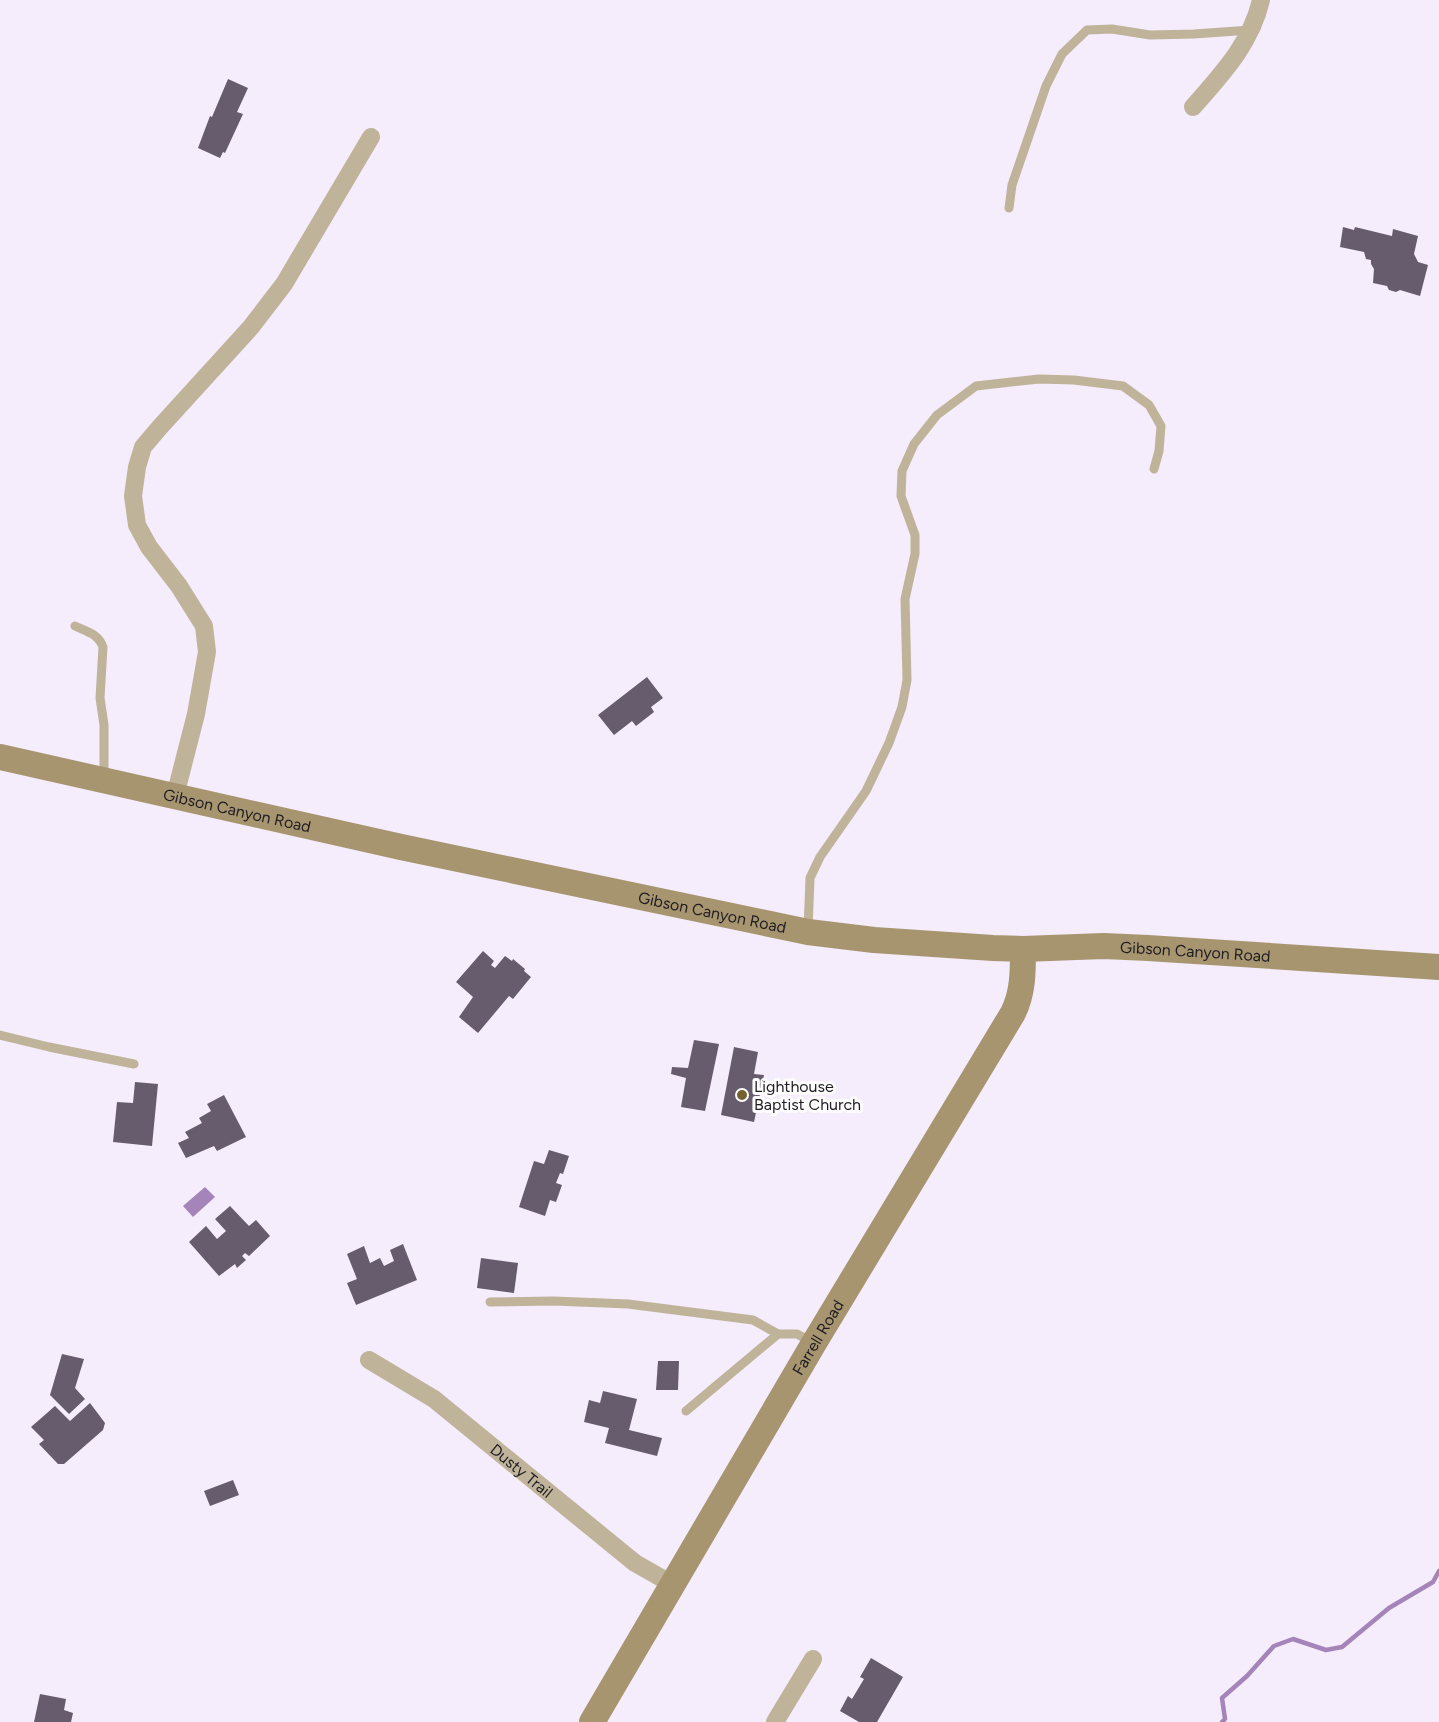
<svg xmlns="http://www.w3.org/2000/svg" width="1439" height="1722" font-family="Figtree,sans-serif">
<rect width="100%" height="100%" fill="#f5ecfc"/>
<path fill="#a484b9" d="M205 1187 215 1197 193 1217 183 1206Z"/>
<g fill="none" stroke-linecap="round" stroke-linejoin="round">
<path stroke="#a484b9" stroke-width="4.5" d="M1222 1722 1225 1719 1222 1698 1247 1676 1274 1646 1293 1639 1326 1650 1342 1647 1389 1608 1433 1582 1439 1571"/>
</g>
<g fill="#665c6d">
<path d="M228 79 248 88 237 112 243 114 225 153 223 152 220 158 198 148 210 116 212 117Z"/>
<path d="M1343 227 1354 230 1355 227 1392 236 1393 229 1418 236 1414 254 1418 262 1428 265 1420 296 1400 290 1396 292 1389 290 1387 286 1373 283 1374 269 1371 264V260L1366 259 1364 252 1340 247Z"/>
<path d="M647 677 663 698 651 707 654 712 636 726 632 721 614 735 598 715Z"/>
<path d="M483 951 494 961 491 965 495 968 505 956 512 961 513 959 525 969 524 971 531 977 513 999 509 996 478 1033 459 1017 473 997 456 982Z"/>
<path d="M694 1040 719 1044 705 1111 681 1107 686 1078 671 1074 672 1067 688 1068Z"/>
<path d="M734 1047 758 1052 754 1074 764 1075 754 1122 721 1115Z"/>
<path d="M135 1082 158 1084 152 1146 113 1142 117 1102 133 1103Z"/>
<path d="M224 1095 246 1137 217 1151 214 1146 186 1158 178 1143 189 1138 185 1132 202 1123 199 1118 211 1111 207 1104Z"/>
<path d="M549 1150 569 1156 563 1174 560 1173 556 1183 562 1185 556 1202 550 1200 545 1216 519 1207 534 1161 544 1164Z"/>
<path d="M230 1206 249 1226 256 1220 270 1236 249 1256 245 1253 242 1256 246 1260 237 1268 235 1264 219 1276 189 1242 206 1226 217 1239 226 1231 215 1219Z"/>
<path d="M403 1244 417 1280 356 1305 347 1283 357 1279 347 1254 364 1246 370 1263 380 1258 384 1266 394 1261 390 1250Z"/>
<path d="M481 1258 518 1263 514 1293 477 1288Z"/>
<path d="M62 1354 84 1359 75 1388 85 1399 69 1414 50 1395Z"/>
<path d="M658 1361H679L678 1390H656Z"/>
<path d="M603 1391 637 1399 629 1430 662 1438 657 1456 605 1443 609 1428 584 1422 589 1400 600 1403Z"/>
<path d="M90 1403 105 1423 103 1430 64 1464H58L39 1444 44 1440 31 1427 55 1406 70 1421Z"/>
<path d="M233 1480 239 1495 210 1506 204 1491Z"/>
<path d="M871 1658 903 1677 877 1722H859L840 1711 848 1696 852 1699 864 1679 860 1677Z"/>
<path d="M40 1694 66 1699 64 1710 73 1713 71 1722H34Z"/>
</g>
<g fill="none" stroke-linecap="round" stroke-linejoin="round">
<g stroke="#bfb39a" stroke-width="9">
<path d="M1009 208 1012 185 1046 86 1062 54 1087 30 1112 29 1150 35 1194 34 1251 30"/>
<path d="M75 626C88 632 98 634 103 647L100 698 104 725V778"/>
<path d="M808 930 810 878 820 857 866 791 889 743 902 707 907 680 905 599 915 554V535L901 496 902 471 914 444 937 415 976 386 1039 379 1074 380 1123 386 1149 405 1161 426 1159 451 1154 469"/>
<path d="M0 1035 49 1047 134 1064"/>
<path d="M490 1302 554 1301 628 1304 753 1320 778 1334"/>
<path d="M686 1411 778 1334H797L812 1342"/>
</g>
<g stroke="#bfb39a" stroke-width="18">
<path d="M1193 107C1221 75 1251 44 1261 0"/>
<path d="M175 796 196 714 207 652 204 626 179 586 149 547 137 525 133 496 137 467 143 447 160 427 251 327 284 284 371 137"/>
<path id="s1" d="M369 1360 434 1399 635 1563 672 1584"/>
<path d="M775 1722 813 1659"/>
</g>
<g stroke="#a6956f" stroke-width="26">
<path id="s2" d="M0 757 401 847 808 932 874 940 993 948 1023 949 1104 946 1148 948 1439 967"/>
<path id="s3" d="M592 1722 814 1343 1013 1013C1023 993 1023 972 1023 949"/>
</g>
</g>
<circle fill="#75602f" stroke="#fdfdfd" stroke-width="2" cx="742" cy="1095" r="6"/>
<g text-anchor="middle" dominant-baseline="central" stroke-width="6" stroke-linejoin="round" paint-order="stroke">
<g font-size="16" fill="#201c23" stroke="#fdfdfd">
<text stroke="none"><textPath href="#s2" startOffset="243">Gibson Canyon Road</textPath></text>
<text stroke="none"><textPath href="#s2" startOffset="729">Gibson Canyon Road</textPath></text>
<text stroke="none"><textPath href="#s2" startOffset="1215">Gibson Canyon Road</textPath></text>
<text stroke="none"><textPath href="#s3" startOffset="446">Farrell Road</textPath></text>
<text stroke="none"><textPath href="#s1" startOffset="189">Dusty Trail</textPath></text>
</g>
<g font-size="16" fill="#201c23" stroke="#fdfdfd" text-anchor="start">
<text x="754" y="1086">Lighthouse<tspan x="754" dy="18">Baptist Church</tspan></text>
</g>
</g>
</svg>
